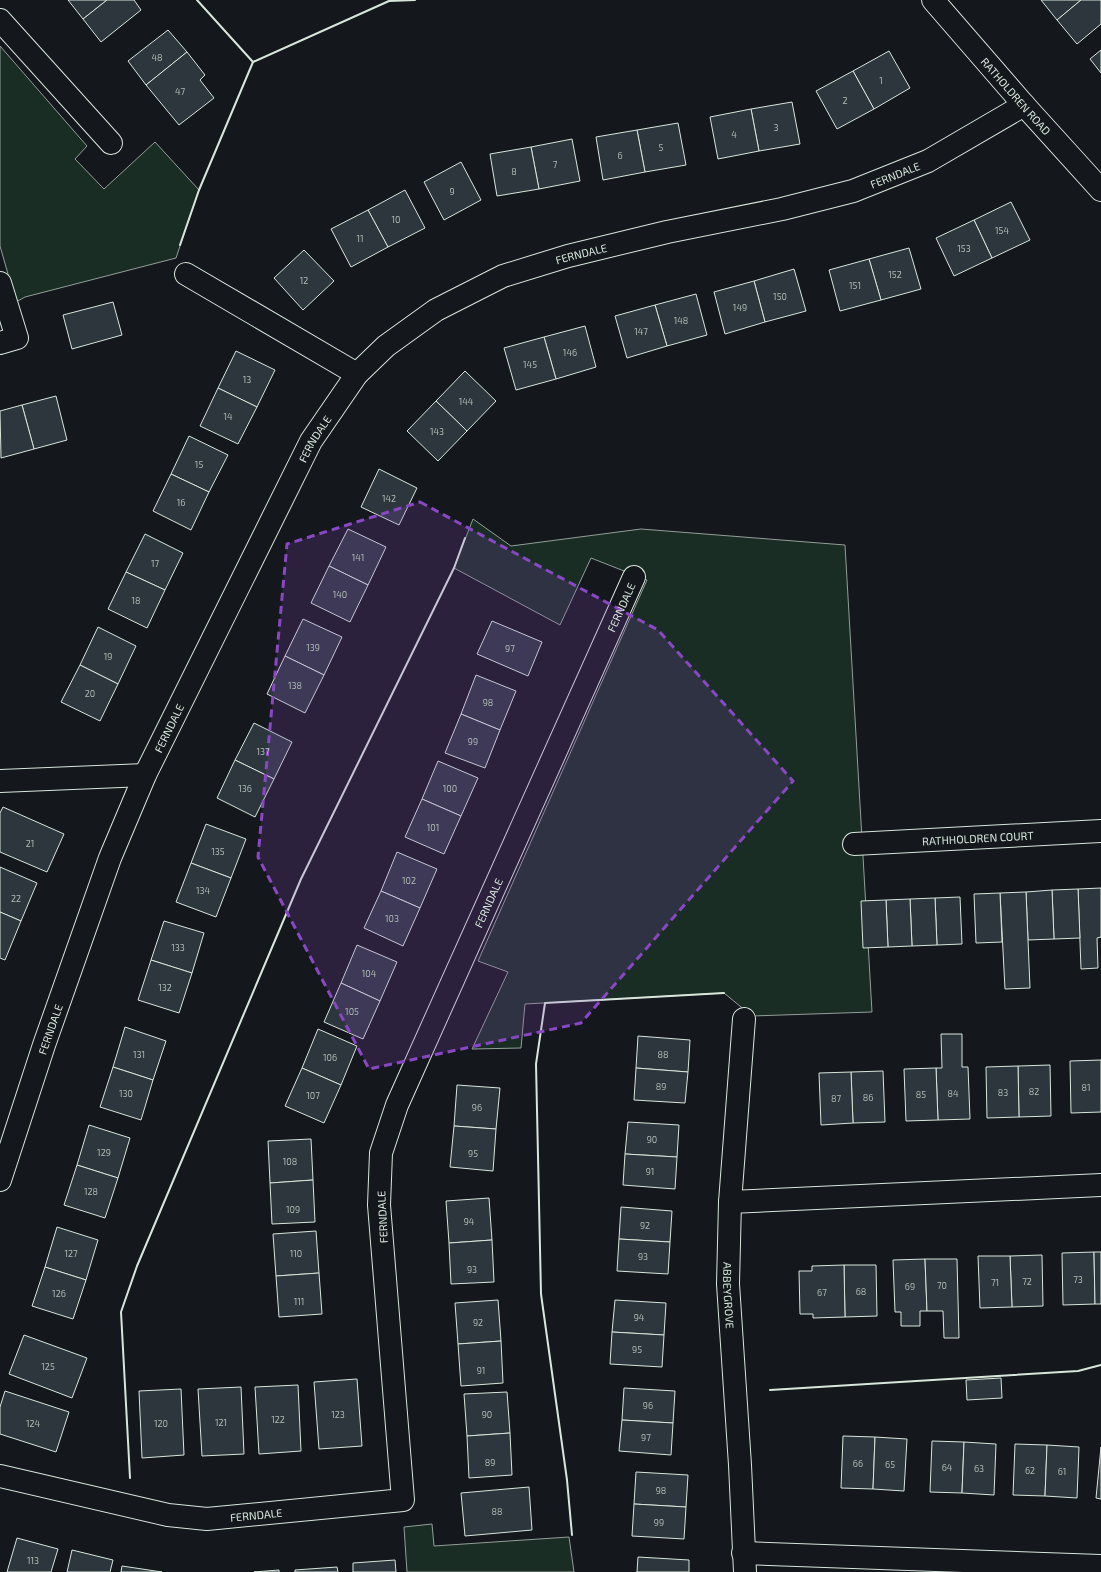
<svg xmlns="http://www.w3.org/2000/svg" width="1101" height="1572" font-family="'Exo 2',sans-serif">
<rect width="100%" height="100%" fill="#14181c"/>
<g fill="#1a2d24" stroke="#939e99">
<path d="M0 46 87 146 75 159 104 189 155 142 199 190 176 258 25 297 16 302 0 246Z"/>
<path d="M473 519 511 546 641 529 845 545 872 1012 752 1016 724 993 525 1004 521 1048 472 1049 508 972 478 961 647 580 591 558 560 625 454 568Z"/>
<path d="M432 1524 434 1546 569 1537 574 1572H407L404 1527Z"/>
</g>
<g fill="#2c363c" stroke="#d8e6dc">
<path d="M68 0H107L83 19Z"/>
<path d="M107 0H134L141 10 101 42 83 19Z"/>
<path d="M1041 0H1081L1057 20Z"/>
<path d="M1081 0H1101V24L1077 44 1057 20Z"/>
<path d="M168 30 187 52 146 85 128 61Z"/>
<path d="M1101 50V73L1090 59Z"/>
<path d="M889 51 910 88 874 109 853 71Z"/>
<path d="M187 52 205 75 200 80 214 98 179 125 146 85Z"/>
<path d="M853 71 874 109 837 129 816 91Z"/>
<path d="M792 102 800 144 759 151 751 109Z"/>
<path d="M751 109 759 151 718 159 710 117Z"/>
<path d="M678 123 686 165 645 172 637 130Z"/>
<path d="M637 130 645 172 603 180 596 137Z"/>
<path d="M572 139 580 181 539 189 531 147Z"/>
<path d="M531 147 539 189 497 196 490 154Z"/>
<path d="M461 162 481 200 444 220 424 182Z"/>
<path d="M405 190 425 228 388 247 368 210Z"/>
<path d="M1011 202 1030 240 992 258 974 220Z"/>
<path d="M368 210 388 247 351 267 331 229Z"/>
<path d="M974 220 992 258 954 276 936 238Z"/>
<path d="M909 248 921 289 881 300 869 259Z"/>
<path d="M304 250 334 281 303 310 274 278Z"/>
<path d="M869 259 881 300 840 311 829 270Z"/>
<path d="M794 269 806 311 765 322 754 281Z"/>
<path d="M754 281 765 322 725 334 714 292Z"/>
<path d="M696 294 707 335 667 346 655 305Z"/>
<path d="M113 302 122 335 72 349 63 315Z"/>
<path d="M655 305 667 346 627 358 615 316Z"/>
<path d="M585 326 596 367 556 379 544 337Z"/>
<path d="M544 337 556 379 516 390 504 348Z"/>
<path d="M236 351 275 370 257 407 218 388Z"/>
<path d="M465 371 496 401 467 431 436 401Z"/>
<path d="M218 388 257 407 238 444 200 426Z"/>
<path d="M56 396 67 440 34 449 22 405Z"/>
<path d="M436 401 467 431 438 461 407 431Z"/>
<path d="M22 405 34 449 1 458 0 411Z"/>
<path d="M189 436 228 455 209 492 171 474Z"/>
<path d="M379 469 417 488 399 525 361 507Z"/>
<path d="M171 474 209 492 191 530 153 511Z"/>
<path d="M348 529 386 547 368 585 329 566Z"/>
<path d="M145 534 183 553 165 590 126 572Z"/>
<path d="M329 566 368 585 350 622 311 603Z"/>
<path d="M126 572 165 590 147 628 108 609Z"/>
<path d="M303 619 342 637 324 675 285 656Z"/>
<path d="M492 621 542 642 528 676 477 654Z"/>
<path d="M98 627 136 646 118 684 80 665Z"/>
<path d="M285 656 324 675 305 713 267 694Z"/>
<path d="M80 665 118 684 100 721 61 702Z"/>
<path d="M476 675 516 691 500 730 461 714Z"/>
<path d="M461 714 500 730 485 768 445 753Z"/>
<path d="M254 723 292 742 274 779 235 760Z"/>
<path d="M235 760 274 779 255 817 217 798Z"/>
<path d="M438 761 478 778 461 816 422 799Z"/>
<path d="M422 799 461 816 444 854 405 837Z"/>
<path d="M3 807 64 834 47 872 0 852V813Z"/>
<path d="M206 824 246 839 231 878 191 863Z"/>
<path d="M397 852 437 869 420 908 381 891Z"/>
<path d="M191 863 231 878 216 917 176 902Z"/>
<path d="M0 867 37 883 21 921 0 912Z"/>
<path d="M1101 888V937L1097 938 1098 968 1081 969 1078 889Z"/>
<path d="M1078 889 1080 938 1054 939 1052 890Z"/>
<path d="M1052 890 1054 939 1028 940 1026 892Z"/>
<path d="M381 891 420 908 403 946 364 928Z"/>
<path d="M1026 892 1030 988 1005 989 1000 893Z"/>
<path d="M1000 893 1002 942 976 943 974 894Z"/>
<path d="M960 897 962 944 937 945 935 898Z"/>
<path d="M935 898 937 945 912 946 910 899Z"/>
<path d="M910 899 912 946 888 947 886 900Z"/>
<path d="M886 900 888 947 863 948 861 901Z"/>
<path d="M0 912 21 921 5 960 0 958Z"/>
<path d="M164 921 204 933 192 973 151 960Z"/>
<path d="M357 945 397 962 380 1001 341 983Z"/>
<path d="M151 960 192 973 179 1013 138 1000Z"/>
<path d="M341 983 380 1001 363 1039 324 1022Z"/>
<path d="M125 1027 166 1041 153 1080 113 1067Z"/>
<path d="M318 1029 357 1046 341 1085 302 1068Z"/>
<path d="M941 1034H962V1067H968L970 1119 938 1120 936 1068H942Z"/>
<path d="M638 1036 690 1040 688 1072 636 1068Z"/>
<path d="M1101 1060V1112L1071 1113 1070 1061Z"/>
<path d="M1050 1065 1051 1116 1019 1117 1018 1066Z"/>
<path d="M1018 1066 1019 1117 987 1118 986 1067Z"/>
<path d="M113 1067 153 1080 141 1120 100 1107Z"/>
<path d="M302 1068 341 1085 324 1123 285 1106Z"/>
<path d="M636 1068 688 1072 685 1103 634 1100Z"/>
<path d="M936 1068 938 1120 906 1121 904 1069Z"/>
<path d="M883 1071 885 1122 853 1123 851 1072Z"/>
<path d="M851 1072 853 1123 821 1125 819 1073Z"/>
<path d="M457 1085 500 1088 496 1129 454 1126Z"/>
<path d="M628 1122 679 1125 677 1157 625 1154Z"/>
<path d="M89 1125 130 1138 118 1178 77 1165Z"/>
<path d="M454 1126 496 1129 493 1171 450 1167Z"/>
<path d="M311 1139 313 1180 270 1183 268 1141Z"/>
<path d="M625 1154 677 1157 675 1189 623 1185Z"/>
<path d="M77 1165 118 1178 105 1218 64 1205Z"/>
<path d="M313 1180 315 1222 272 1224 270 1183Z"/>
<path d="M489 1198 492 1240 449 1243 446 1201Z"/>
<path d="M621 1207 672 1211 670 1242 619 1239Z"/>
<path d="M57 1227 98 1240 86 1280 45 1267Z"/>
<path d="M316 1231 319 1273 276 1276 273 1234Z"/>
<path d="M619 1239 670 1242 668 1274 617 1271Z"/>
<path d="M492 1240 494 1282 451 1284 449 1243Z"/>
<path d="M1094 1252 1095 1304 1063 1305 1062 1253Z"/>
<path d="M1094 1252H1101V1304H1095Z"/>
<path d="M1042 1255 1043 1306 1012 1307 1010 1256Z"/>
<path d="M978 1256H1010L1012 1307 980 1308Z"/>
<path d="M925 1259 927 1311H920V1326H901V1312H895L893 1260Z"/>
<path d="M925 1259H957L959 1338H944L943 1311H927Z"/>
<path d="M844 1265H876L877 1316 845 1317Z"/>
<path d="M844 1265 845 1317 813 1318V1314H800L799 1271H812V1266Z"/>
<path d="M45 1267 86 1280 73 1319 32 1306Z"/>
<path d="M319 1273 322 1314 279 1317 276 1276Z"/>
<path d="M498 1300 501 1341 458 1344 455 1303Z"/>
<path d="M615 1300 666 1303 664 1335 612 1332Z"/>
<path d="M612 1332 664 1335 662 1367 610 1364Z"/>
<path d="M24 1335 87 1358 72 1398 9 1374Z"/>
<path d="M501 1341 503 1383 461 1386 458 1344Z"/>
<path d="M1001 1378 1002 1398 967 1400 966 1380Z"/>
<path d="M357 1379 362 1446 319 1449 314 1382Z"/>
<path d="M298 1385 301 1451 259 1454 255 1387Z"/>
<path d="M241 1387 244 1454 202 1456 198 1389Z"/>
<path d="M624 1388 675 1391 673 1423 622 1420Z"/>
<path d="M181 1389 184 1455 142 1458 139 1391Z"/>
<path d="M5 1391 69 1412 56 1452 0 1434V1407Z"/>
<path d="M507 1392 510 1433 467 1436 464 1394Z"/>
<path d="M622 1420 673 1423 671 1455 619 1451Z"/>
<path d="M510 1433 512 1475 469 1478 467 1436Z"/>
<path d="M843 1436 875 1437 873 1489 841 1488Z"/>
<path d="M875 1437 907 1439 904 1491 873 1489Z"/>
<path d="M932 1441 964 1442 962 1493 930 1492Z"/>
<path d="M964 1442 996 1444 994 1495 962 1493Z"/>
<path d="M1015 1444 1047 1445 1045 1496 1013 1495Z"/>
<path d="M1047 1445 1079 1447 1077 1498 1045 1496Z"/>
<path d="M1101 1447V1499L1096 1498Z"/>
<path d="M636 1472 688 1475 686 1507 634 1504Z"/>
<path d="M529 1487 532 1530 465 1536 461 1493Z"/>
<path d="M634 1504 686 1507 684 1539 632 1536Z"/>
<path d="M17 1538 58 1549 51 1572H7Z"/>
<path d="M72 1550 113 1560 110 1572H67Z"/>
<path d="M638 1557 689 1560V1572H637Z"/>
<path d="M395 1560 396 1572H353V1563Z"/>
<path d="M122 1566 162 1572H121Z"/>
<path d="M337 1567 338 1572H295V1570Z"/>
<path d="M279 1570V1572H254Z"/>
</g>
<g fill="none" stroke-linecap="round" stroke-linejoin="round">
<defs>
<g id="minor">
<path id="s1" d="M933 0 1024 105 1101 190"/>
<path d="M0 20 111 143"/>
<path d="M186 274 357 374"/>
<path d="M0 283 17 338 0 343"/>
<path d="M0 781 145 775"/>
<path id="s2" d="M854 844 1101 831"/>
<path id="s3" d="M744 1019 730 1202 728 1284 740 1465 745 1572"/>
<path id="s4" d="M0 1180 44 1045 110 858 145 775 311 441 357 374 386 346 436 310 503 276 568 256 667 232 782 209 853 191 928 161 1024 105"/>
<path d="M730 1202 1101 1185"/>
<path id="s5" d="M0 1476 168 1515 207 1519 403 1500 379 1205 381 1153 397 1105 634 577"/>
<path d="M743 1553 1101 1566"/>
</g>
</defs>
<use href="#minor" stroke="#d8e6dc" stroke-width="24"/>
<use href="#minor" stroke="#14181c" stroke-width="22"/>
<g stroke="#d8e6dc" stroke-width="2">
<path d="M197 0 253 62"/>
<path d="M180 245 199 190 253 62 389 1 415 0"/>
<path d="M770 1390 1078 1371 1101 1365"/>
<path d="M130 1478 121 1312 137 1266 301 879 454 568 465 538"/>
<path d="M572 1535 567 1480 541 1294 536 1064 545 1003 724 993"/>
</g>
</g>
<path fill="#8948c3" fill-opacity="0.2" stroke="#8948c3" stroke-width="3" stroke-dasharray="8 5" stroke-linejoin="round" d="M420 502 658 630 793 781 581 1023 369 1069 258 857 287 544Z"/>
<g text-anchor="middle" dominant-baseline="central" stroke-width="3" stroke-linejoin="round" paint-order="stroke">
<g font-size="9" fill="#adbab4">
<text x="157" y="57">48</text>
<text x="881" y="80">1</text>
<text x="180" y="91">47</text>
<text x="845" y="100">2</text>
<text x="776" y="127">3</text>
<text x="734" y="134">4</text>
<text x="661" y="147">5</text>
<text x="620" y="155">6</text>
<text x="555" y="164">7</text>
<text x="514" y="171">8</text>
<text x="452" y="191">9</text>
<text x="396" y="219">10</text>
<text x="1002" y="230">154</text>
<text x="360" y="238">11</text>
<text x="964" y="248">153</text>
<text x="895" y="274">152</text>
<text x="304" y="280">12</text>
<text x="855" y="285">151</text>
<text x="780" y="296">150</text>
<text x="740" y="307">149</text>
<text x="681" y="320">148</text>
<text x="641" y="331">147</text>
<text x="570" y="352">146</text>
<text x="530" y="364">145</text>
<text x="247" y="379">13</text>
<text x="466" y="401">144</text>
<text x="228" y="416">14</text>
<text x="437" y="431">143</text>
<text x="199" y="464">15</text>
<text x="389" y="498">142</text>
<text x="181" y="502">16</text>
<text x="358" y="557">141</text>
<text x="155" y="563">17</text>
<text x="340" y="594">140</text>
<text x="136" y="600">18</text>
<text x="313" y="647">139</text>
<text x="510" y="648">97</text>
<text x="108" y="656">19</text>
<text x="295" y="685">138</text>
<text x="90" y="693">20</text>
<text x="488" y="702">98</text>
<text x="473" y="741">99</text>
<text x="263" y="751">137</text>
<text x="245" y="788">136</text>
<text x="450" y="788">100</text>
<text x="433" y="827">101</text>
<text x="30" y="843">21</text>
<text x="218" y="851">135</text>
<text x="409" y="880">102</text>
<text x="203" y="890">134</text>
<text x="16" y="898">22</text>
<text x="392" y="918">103</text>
<text x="178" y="947">133</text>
<text x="369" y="973">104</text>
<text x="165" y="987">132</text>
<text x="352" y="1011">105</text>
<text x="139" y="1054">131</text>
<text x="663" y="1054">88</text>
<text x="330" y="1057">106</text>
<text x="661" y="1086">89</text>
<text x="1086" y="1087">81</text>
<text x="1034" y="1091">82</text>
<text x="1003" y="1092">83</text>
<text x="126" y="1093">130</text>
<text x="953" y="1093">84</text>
<text x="921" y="1094">85</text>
<text x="313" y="1095">107</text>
<text x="868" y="1097">86</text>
<text x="836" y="1098">87</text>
<text x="477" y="1107">96</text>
<text x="652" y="1139">90</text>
<text x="104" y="1152">129</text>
<text x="473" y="1153">95</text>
<text x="290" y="1161">108</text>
<text x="650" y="1171">91</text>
<text x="91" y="1191">128</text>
<text x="293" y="1209">109</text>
<text x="469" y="1221">94</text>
<text x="645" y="1225">92</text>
<text x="71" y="1253">127</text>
<text x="296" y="1253">110</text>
<text x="643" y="1256">93</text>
<text x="472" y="1269">93</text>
<text x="1078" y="1279">73</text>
<text x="1027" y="1281">72</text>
<text x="995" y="1282">71</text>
<text x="942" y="1285">70</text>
<text x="910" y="1286">69</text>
<text x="861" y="1291">68</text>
<text x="822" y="1292">67</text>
<text x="59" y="1293">126</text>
<text x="299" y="1301">111</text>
<text x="639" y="1317">94</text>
<text x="478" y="1322">92</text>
<text x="637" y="1349">95</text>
<text x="48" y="1366">125</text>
<text x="481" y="1370">91</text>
<text x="648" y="1405">96</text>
<text x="338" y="1414">123</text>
<text x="487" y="1414">90</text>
<text x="278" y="1419">122</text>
<text x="221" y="1422">121</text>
<text x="33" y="1423">124</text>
<text x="161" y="1423">120</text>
<text x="646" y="1437">97</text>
<text x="490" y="1462">89</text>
<text x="858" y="1463">66</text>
<text x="890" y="1464">65</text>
<text x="947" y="1467">64</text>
<text x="979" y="1468">63</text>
<text x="1030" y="1470">62</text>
<text x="1062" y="1471">61</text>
<text x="661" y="1490">98</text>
<text x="497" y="1511">88</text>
<text x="659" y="1522">99</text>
<text x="33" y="1560">113</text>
</g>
<g font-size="11" fill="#d8e6dc" stroke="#14181c">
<text stroke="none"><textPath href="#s1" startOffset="127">RATHOLDREN ROAD</textPath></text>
<text stroke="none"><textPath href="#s4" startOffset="1467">FERNDALE</textPath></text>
<text stroke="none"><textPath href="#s4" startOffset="1143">FERNDALE</textPath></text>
<text stroke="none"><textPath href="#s4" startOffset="807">FERNDALE</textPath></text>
<text stroke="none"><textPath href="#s5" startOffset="1353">FERNDALE</textPath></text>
<text stroke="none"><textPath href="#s4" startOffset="483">FERNDALE</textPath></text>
<text stroke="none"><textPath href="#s2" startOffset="124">RATHHOLDREN COURT</textPath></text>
<text stroke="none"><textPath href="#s5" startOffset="1029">FERNDALE</textPath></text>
<text stroke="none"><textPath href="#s4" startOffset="159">FERNDALE</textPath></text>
<text transform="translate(382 1217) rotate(-93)">FERNDALE</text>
<text stroke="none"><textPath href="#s3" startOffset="277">ABBEYGROVE</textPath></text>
<text stroke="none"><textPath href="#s5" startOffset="261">FERNDALE</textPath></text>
</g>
</g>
</svg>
